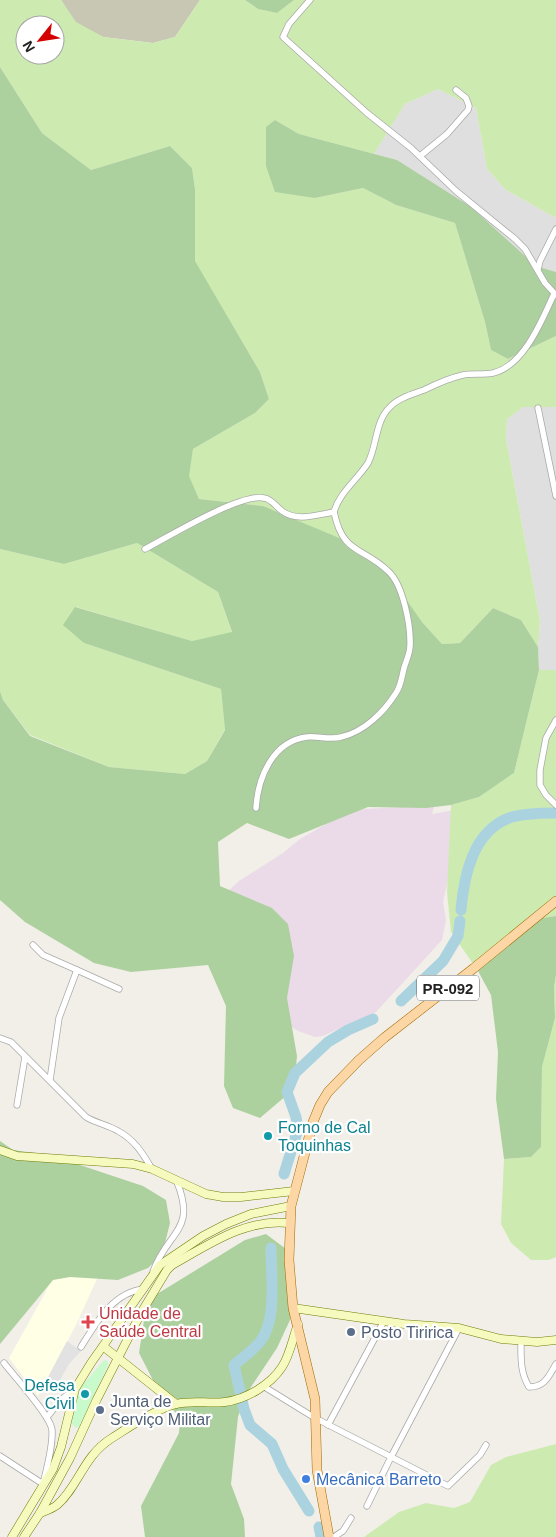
<svg xmlns="http://www.w3.org/2000/svg" width="556" height="1537" font-family="Helvetica,sans-serif">
<rect width="100%" height="100%" fill="#f2efe9"/>
<g fill="#e0dfdf">
<path d="M438 89 476 108 487 169 506 190 556 218V272L536 266 397 160 374 154 405 104Z"/>
<path d="M523 406 556 407V670H539L538 647 540 621 506 439 507 419Z"/>
</g>
<path fill="#ebdbe8" d="M402 807H434L432 814 460 809 450 871 443 902 446 920 442 940 376 1012 323 1036 315 1037 298 1031 280 1019 228 891 239 881 283 853 300 839 333 820 346 814 363 809Z"/>
<path fill="#ffffe5" d="M68 1247 102 1268 76 1325 38 1396 9 1358 45 1293Z"/>
<path fill="#c7c7b4" d="M61 0H200L175 37 153 43 103 37 75 22Z"/>
<g fill="#cdebb0" fill-rule="evenodd">
<path d="M0 0H61L76 22 103 37 153 43 175 37 200 0H245L258 9 277 13 294 0H556V218L506 190 487 169 476 108 438 89 405 104 374 154 299 134 275 120 315 198 363 188 396 205 455 223 485 322 491 350 508 359 556 336V407H523L507 419 506 439 540 621 538 647 521 620 493 608 460 643 442 644 422 622 263 506 199 499 188 476 193 449 255 413 269 399 260 372 194 261 195 189 192 168 170 146 91 170 42 133 0 67ZM25 25H55V55H25Z"/>
<path d="M137 543 218 592 232 633 192 641 76 607 84 643 221 689 225 729 207 761 185 774 109 767 30 735 3 700 0 691V549L64 564Z"/>
<path d="M539 670H556V916L536 919 478 971 451 932 447 892 451 805 479 797 514 773Z"/>
<path d="M556 975V1257L549 1260H531L511 1243 501 1224 504 1159 531 1157 541 1147 542 1067 555 1018 554 987Z"/>
<path d="M556 1444V1537H364L399 1512 426 1503 454 1508 470 1502 491 1465 506 1457Z"/>
</g>
<g fill="#add19e">
<path d="M245 0H294L277 13 258 9Z"/>
<path d="M0 67 42 133 91 170 170 146 192 168 195 189V261L260 372 269 399 255 413 193 449 189 476 199 499 263 506 351 543 384 568 422 622 442 644 460 643 493 608 521 620 538 647 539 670 514 773 479 797 451 805 426 808 368 807 289 839 247 823 218 842 220 886 272 908 288 924 294 956 287 998 297 1056 294 1089 260 1118 233 1108 224 1086 226 1006 208 965 131 972 94 963 25 922 0 900V691L3 700 30 736 109 767 185 774 207 761 225 730 221 689 84 643 63 625 75 607 192 641 232 632 218 592 137 543 64 564 0 549Z"/>
<path d="M275 120 299 134 397 160 471 207 536 266 556 272V336L508 359 491 350 485 322 455 223 396 205 363 188 315 198 275 192 266 166V127Z"/>
<path d="M556 916V975L554 987 555 1018 542 1067 541 1147 531 1157 504 1159 496 1099 498 1052 491 995 478 971 536 919Z"/>
<path d="M0 1141 13 1150 50 1155 143 1186 166 1200 170 1223 162 1255 148 1268 118 1280 70 1277 53 1280 0 1344Z"/>
<path d="M266 1234 286 1249 293 1280 290 1320 277 1348 245 1396 238 1417 231 1484 244 1519 245 1537H145L141 1506 179 1433 180 1419 156 1386 139 1353 145 1314 157 1294 245 1240Z"/>
</g>
<path fill="#c8facc" d="M104 1360 108 1361V1365L79 1427 76 1428 72 1424 76 1399 81 1387Z"/>
<path fill="#e2e2e2" d="M67 1341 81 1351 69 1364 55 1389 44 1385Z"/>
<g fill="none" stroke-linecap="round" stroke-linejoin="round">
<g stroke="#aad3df" stroke-width="11">
<path d="M461 910C464 875 473 832 509 818 523 813 542 813 556 813"/>
<path d="M401 1001 443 961 458 936 460 921"/>
<path d="M284 1174 298 1129 296 1117 287 1092 295 1073 328 1042 348 1030 373 1019"/>
<path d="M271 1248C271 1276 278 1323 258 1344 251 1352 242 1358 234 1365L244 1409 250 1425 272 1444 283 1469 309 1511"/>
<path d="M319 1527 321 1537"/>
</g>
<defs>
<g id="street">
<path d="M310 0 289 24 283 37 367 113 411 148 456 191 515 239 525 249 545 283 556 295"/>
<path d="M420 156 447 134 468 110 469 106 466 98 456 90"/>
<path d="M538 269 540 261 556 229"/>
<path d="M538 408 556 496"/>
<path d="M145 549C168 537 240 493 264 498 272 499 275 506 282 511 297 522 316 515 334 512"/>
<path d="M556 720 546 738 540 770V785L546 795 556 805"/>
<path d="M256 808C258 777 273 741 307 737 318 736 331 740 341 737 364 732 384 712 396 693 401 686 402 676 404 668 406 661 410 653 410 646 411 626 403 584 388 571 362 546 343 555 334 512 339 493 357 480 368 463 377 446 375 421 390 407 398 398 413 394 424 390 436 384 450 378 463 375 473 373 483 375 493 373 524 366 542 320 554 294"/>
<path d="M33 945 43 955 77 970 59 1018 50 1080"/>
<path d="M77 970 119 989"/>
<path d="M0 1038 11 1042 86 1117C96 1123 108 1125 118 1131 135 1140 143 1154 152 1169"/>
<path d="M17 1105 25 1057"/>
<path d="M153 1272C167 1231 197 1232 177 1182"/>
<path d="M521 1341C521 1358 520 1372 529 1387 545 1387 549 1376 556 1364"/>
<path d="M81 1347C96 1323 113 1292 144 1289"/>
<path d="M263 1386 315 1418 448 1486 480 1455 486 1445"/>
<path d="M47 1417 62 1399 75 1389"/>
<path d="M328 1425 384 1321"/>
<path d="M0 1456 43 1484C47 1467 53 1447 52 1430 51 1416 14 1376 4 1363"/>
<path d="M367 1506 391 1457 459 1328"/>
<path d="M334 1537 343 1531 351 1518"/>
</g>
<g id="secondary">
<path d="M0 1150 17 1156 133 1164 152 1169 206 1194 223 1197H241L294 1191"/>
<path d="M293 1308 404 1324 459 1328 501 1339 537 1342 556 1340"/>
<path d="M104 1347 176 1404"/>
<path d="M40 1513C45 1511 52 1509 57 1505 79 1486 83 1456 112 1438 131 1426 154 1410 176 1404 192 1400 209 1404 225 1402 247 1399 270 1385 282 1367 290 1355 293 1337 298 1324"/>
<path d="M12 1537 53 1469 61 1447 75 1389 91 1363 160 1265 203 1236 226 1224 251 1214 291 1206"/>
<path d="M24 1537 40 1513 70 1458 97 1399 141 1313 167 1270 172 1265C208 1245 246 1218 289 1223"/>
</g>
<path id="primary" d="M329 1537 317 1470 315 1399 293 1308 289 1260 291 1206 313 1122 320 1105 328 1092 359 1060 384 1038 474 968 556 901"/>
</defs>
<use href="#street" stroke="#a9a9a9" stroke-width="7"/>
<use href="#secondary" stroke="#707d05" stroke-width="9"/>
<use href="#primary" stroke="#a06b00" stroke-width="10"/>
<use href="#street" stroke="#fff" stroke-width="5.5"/>
<use href="#secondary" stroke="#f7fabf" stroke-width="8"/>
<use href="#primary" stroke="#fcd6a4" stroke-width="9"/>
</g>
<g fill="#0f9aa8" stroke="#fff" stroke-width="2">
<circle cx="268" cy="1136" r="5"/>
<circle cx="85" cy="1394" r="5"/>
</g>
<path fill="#e0444e" stroke="#fff" stroke-width="2" d="M85.5 1314.5h5v5h5v5h-5v5h-5v-5h-5v-5h5z"/>
<g fill="#5c6f8a" stroke="#fff" stroke-width="2">
<circle cx="351" cy="1332" r="5"/>
<circle cx="100" cy="1410" r="5"/>
</g>
<circle fill="#3f7fe0" stroke="#fff" stroke-width="2" cx="306" cy="1479" r="5"/>
<g text-anchor="middle" dominant-baseline="central" stroke-width="4.5" stroke-linejoin="round" paint-order="stroke">
<rect fill="#fff" stroke="#646464" stroke-width="1" x="417" y="975.5" width="62" height="25" rx="4"/>
<g font-size="15" font-weight="bold" fill="#222">
<text x="448" y="988">PR-092</text>
</g>
<g font-size="16" fill="#0d838f" stroke="#fff" text-anchor="start">
<text x="278" y="1127">Forno de Cal<tspan x="278" dy="18">Toquinhas</tspan></text>
<text x="75" y="1385" text-anchor="end">Defesa<tspan x="75" dy="18">Civil</tspan></text>
</g>
<g font-size="16" fill="#be3a42" stroke="#fff" text-anchor="start">
<text x="99" y="1313">Unidade de<tspan x="99" dy="18">Saúde Central</tspan></text>
</g>
<g font-size="16" fill="#4e5e75" stroke="#fff" text-anchor="start">
<text x="361" y="1332">Posto Tiririca</text>
<text x="110" y="1401">Junta de<tspan x="110" dy="18">Serviço Militar</tspan></text>
</g>
<g font-size="16" fill="#366cbe" stroke="#fff" text-anchor="start">
<text x="316" y="1479">Mecânica Barreto</text>
</g>
</g>
<g transform="translate(40 40) rotate(240)"><circle r="24" fill="#ffffff" stroke="#a7a7a7"/>
<path d="M0-4L9 19L0 12L-9 19Z" fill="#d40000"/>
<text y="-8" font-size="14" font-weight="bold" text-anchor="middle" fill="#222222">N</text>
</g>
</svg>
